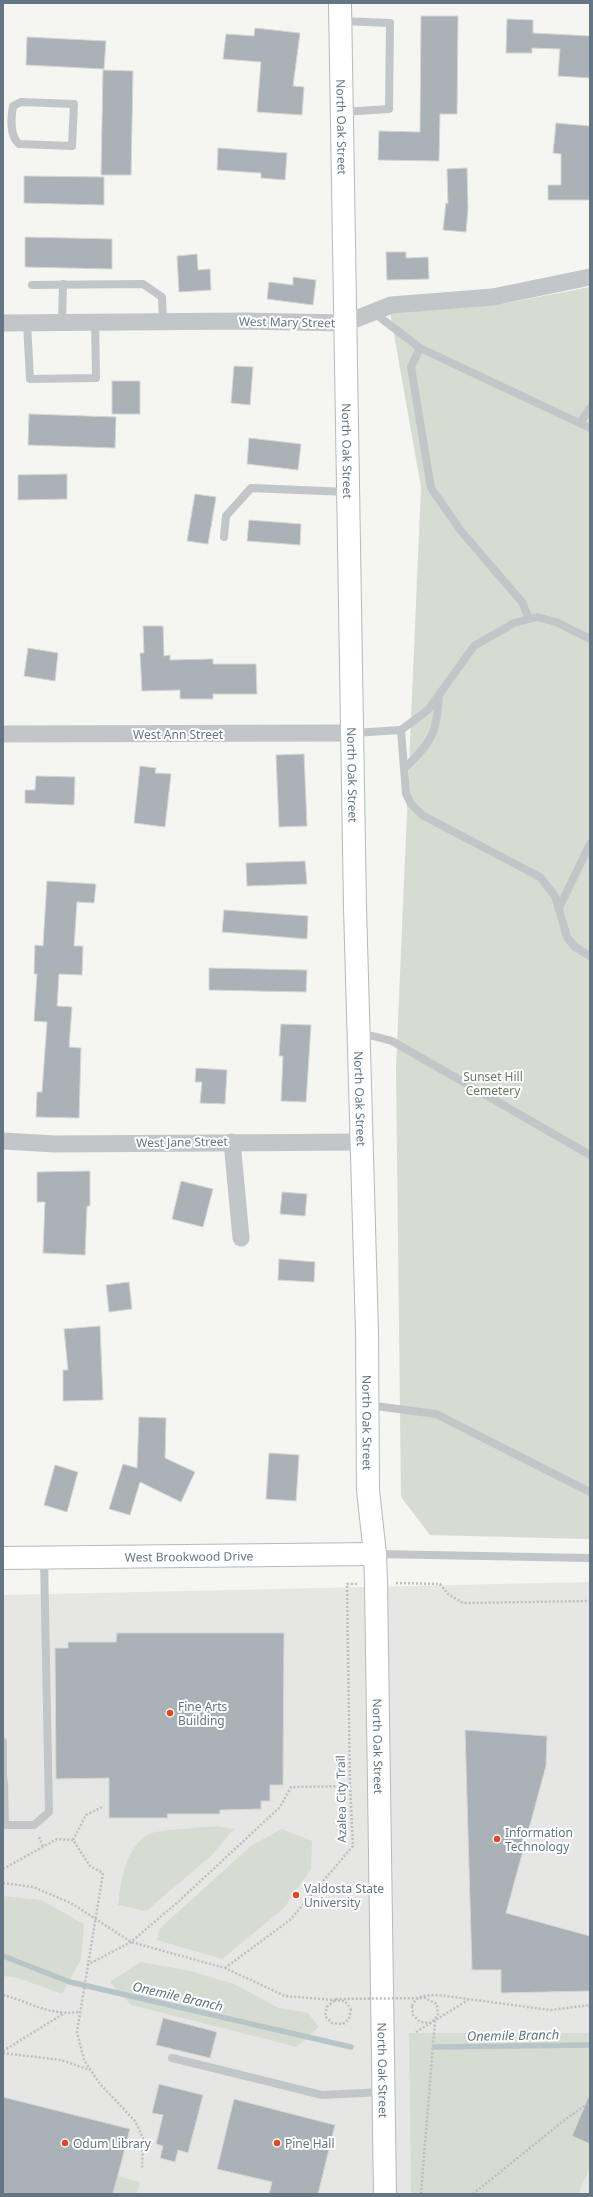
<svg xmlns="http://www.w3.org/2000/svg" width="593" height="2197" font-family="'Noto Sans',sans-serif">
<rect width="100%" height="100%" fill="#f5f5f1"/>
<path fill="#e6e7e5" d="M590 1582V2194H3V1595Z"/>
<g fill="#d6dcd2">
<path d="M590 287V1539L430 1535 401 1497 396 1068 421 487 390 312 507 303Z"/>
<path d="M217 1826 234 1829 211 1856 146 1911 118 1905C121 1880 125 1848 149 1834 156 1830 206 1827 217 1826Z"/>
<path d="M282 1829 312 1841 311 1869 284 1908 222 1959 157 1940 159 1929 251 1846Z"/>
<path d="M3 1896 41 1900 84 1924 81 1959 62 1994 18 1978 3 1976Z"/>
<path d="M140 1962 191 1971 234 1984 279 2008 308 2013 319 2027 297 2047 131 2005 110 1982Z"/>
<path d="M409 2033H590V2120L580 2116 572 2136 590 2144V2167L578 2194H411Z"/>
<path d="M118 2176 140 2182 137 2194H113Z"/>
</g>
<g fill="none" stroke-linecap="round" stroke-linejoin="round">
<g stroke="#b7c5c8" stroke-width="5.5">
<path d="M3 1956 70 1982 351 2047"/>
<path d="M436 2047 590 2045"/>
</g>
</g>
<g fill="#aab1b7" stroke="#d6d6d4">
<path d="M421 16H458L457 114H440L439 161 378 160 379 131 420 132Z"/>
<path d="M507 19 533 20V33L590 36V78L558 76 560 49 532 48V53H506Z"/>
<path d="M255 28 300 33 293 86 304 87 302 115 257 112 261 62 223 59 226 34 254 36Z"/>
<path d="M27 37 106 41 104 69 26 65Z"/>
<path d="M103 70 133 71 131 175H101Z"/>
<path d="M556 123 590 126V200H548V185H561V154L553 153Z"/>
<path d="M218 148 287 153 285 180 261 178V173L217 170Z"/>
<path d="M467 168 468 209 466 232 443 230 446 203 448 204 447 169Z"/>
<path d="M24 176 104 177V205L24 203Z"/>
<path d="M25 237 112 239V269L25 267Z"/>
<path d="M386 252H406V258L428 257 429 279 387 280Z"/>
<path d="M197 254 198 270 210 269 211 290 179 292 177 256Z"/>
<path d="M293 277 316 280 313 305 267 299 269 282 293 285Z"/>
<path d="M234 366 253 367 250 405 231 403Z"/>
<rect x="112" y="381" width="28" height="33"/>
<path d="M29 414 116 417 115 448 28 445Z"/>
<path d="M249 438 301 444 298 470 247 464Z"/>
<path d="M67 474V499L18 500V475Z"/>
<path d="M195 494 216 497 208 544 187 541Z"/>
<path d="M249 520 301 524 300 545 247 541Z"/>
<path d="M143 626H163L164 656 170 655V660L213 659V664H256L257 694H213V699H180V690L142 691 140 653H144Z"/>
<path d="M28 648 58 653 55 681 24 676Z"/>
<path d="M304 754 307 826 279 827 276 755Z"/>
<path d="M140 766 156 768 155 773 171 774 165 827 134 823Z"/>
<path d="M36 776 75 777 74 805 25 803V790H35Z"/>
<path d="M305 861 307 884 247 886 246 863Z"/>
<path d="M47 881 96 884 94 903 77 902 74 946H83L82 975 59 974 57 1006 72 1007 69 1047 81 1048 79 1118 36 1117 37 1092H42L47 1022 34 1021 37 974H34L35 945 43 946Z"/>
<path d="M224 910 308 916 307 939 222 932Z"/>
<path d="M209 968 307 970 306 992 209 990Z"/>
<path d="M281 1024 311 1025 306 1102 281 1101 283 1056H279Z"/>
<path d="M196 1068 227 1070 225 1104 200 1103 202 1082H195Z"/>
<path d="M90 1171V1206H87L85 1255 43 1253 45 1202H37V1172Z"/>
<path d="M181 1181 213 1189 203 1227 172 1219Z"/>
<path d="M282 1192 307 1194 305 1216 280 1214Z"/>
<path d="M279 1259 315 1262 314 1282 278 1280Z"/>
<path d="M129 1282 132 1309 109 1312 106 1285Z"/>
<path d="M100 1326 103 1400 63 1401V1370H68L64 1329Z"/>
<path d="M139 1417 166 1418 165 1458 195 1472 181 1502 140 1482 130 1515 109 1509 123 1464 137 1468Z"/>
<path d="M269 1453 299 1455 296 1501 266 1499Z"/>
<path d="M55 1465 78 1472 67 1512 44 1505Z"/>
<path d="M117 1633H284L283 1785H270V1801H261V1809L220 1810V1814H167L168 1818H109V1778L56 1779 55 1648H68V1642H116Z"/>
<path d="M465 1730 547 1736 546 1766 506 1913 590 1936V1991L501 1993V1970H472Z"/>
<path d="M163 2018 217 2032 210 2058 156 2045Z"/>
<path d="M159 2084 203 2095 188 2153 178 2150 175 2162 160 2158 163 2146 156 2144 163 2115 152 2113Z"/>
<path d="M590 2093V2144L572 2136Z"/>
<path d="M3 2097 130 2129 113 2194H3Z"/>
<path d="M234 2099 335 2125 318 2194H269L272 2182 217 2169Z"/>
</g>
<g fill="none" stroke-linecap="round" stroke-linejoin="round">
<defs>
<g id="secondary">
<path id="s1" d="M340 3 355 907 367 1332 368 1490 375 1554 376 1582 385 2194"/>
<path id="s2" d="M3 1558 375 1554"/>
</g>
</defs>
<use href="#secondary" stroke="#b4babe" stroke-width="24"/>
<g stroke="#bcbec0" stroke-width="2.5" stroke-dasharray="2 2" stroke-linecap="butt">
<path d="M396 1583 440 1584 448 1594 463 1603 590 1601"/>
<path d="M102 1807 86 1815 73 1840 90 1866 103 1873 77 2032 84 2060 100 2084 135 2121 143 2138 142 2168"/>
<path d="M39 1837 43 1847"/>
<path d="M3 1869 57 1839 73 1840"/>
<path d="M3 1883 33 1887 71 1903 131 1942 225 1968 285 1996 345 2001 351 2009"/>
<path d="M87 1965 131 1942 179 1901 280 1807 291 1787 350 1786"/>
<path d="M225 1968 290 1920 353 1846 350 1786 347 1584H357"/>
<path d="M3 1995C31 2002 48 2016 79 2012"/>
<path d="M412 2006C417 1994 426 1996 438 1995L550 2010 590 2005"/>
<path d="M416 2032 468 2000"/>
<path d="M3 2051 63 2014"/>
<path d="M3 2053 61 2060 90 2070"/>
<path d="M421 2194 435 2020"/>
<path d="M473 2194 567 2118 590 2102"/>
</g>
<g stroke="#c2c6c9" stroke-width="8">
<path d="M342 21 390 23 389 109 343 112"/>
<path d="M21 102 74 104 72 146 19 144C9 135 11 118 13 106Z"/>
<path d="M32 285 143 284 162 297 163 322"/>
<path d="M373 312 420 348 590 428"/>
<path d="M62 322 63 284"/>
<path d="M27 323 30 379 96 378 95 322"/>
<path d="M420 348 411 367 431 488 461 531 522 602 529 619"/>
<path d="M580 423 590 408"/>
<path d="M224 537 226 516 251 488 348 492"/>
<path d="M401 730 428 710 474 646 514 623 537 617 556 622 590 639"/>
<path d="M353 733 401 730 406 794 411 804 422 815 540 877 555 896 567 937 575 947 590 956"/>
<path d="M405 768C432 741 437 734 439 695"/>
<path d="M559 908 590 844"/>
<path d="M360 1036H373L392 1041 590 1155"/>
<path d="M368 1405 436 1414 590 1492"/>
<path d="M376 1554 590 1558"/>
<path d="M3 1742V1782"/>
<path d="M4 1782 5 1825"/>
<path d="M3 1825H34L49 1812 44 1558"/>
<path d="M172 2058 322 2095 382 2092"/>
</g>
<g stroke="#c2c6c9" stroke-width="17">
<path d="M3 323 246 321 346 323 391 305 493 297 590 277"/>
<path d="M3 734 353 733"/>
<path d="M3 1141 55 1144 362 1142"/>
<path d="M232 1142 241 1238"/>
</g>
<use href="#secondary" stroke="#fff" stroke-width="22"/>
<path stroke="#bcbec0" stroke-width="2.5" stroke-dasharray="2 2" stroke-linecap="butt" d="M351 2009 349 2019 343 2024 332 2023 325 2016 327 2007 336 1999 425 1998 437 2004 438 2015 431 2023 420 2022 413 2015 412 2006"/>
</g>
<g fill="#e54722" stroke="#fff" stroke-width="1.5">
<circle cx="170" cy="1713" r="4"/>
<circle cx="497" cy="1839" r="4"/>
<circle cx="296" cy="1895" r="4"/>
<circle cx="65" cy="2143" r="4"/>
<circle cx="277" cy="2143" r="4"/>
</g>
<g text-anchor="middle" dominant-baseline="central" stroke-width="4" stroke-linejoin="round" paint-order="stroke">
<g font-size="12" fill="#647683" stroke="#fff">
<text stroke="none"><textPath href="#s1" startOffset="124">North Oak Street</textPath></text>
<text transform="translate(287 322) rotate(1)">West Mary Street</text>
<text stroke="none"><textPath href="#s1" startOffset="448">North Oak Street</textPath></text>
<text x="178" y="734">West Ann Street</text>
<text stroke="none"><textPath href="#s1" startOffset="772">North Oak Street</textPath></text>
<text stroke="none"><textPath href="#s1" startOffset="1096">North Oak Street</textPath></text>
<text transform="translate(182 1142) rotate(-1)">West Jane Street</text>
<text stroke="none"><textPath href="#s1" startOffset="1420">North Oak Street</textPath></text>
<text stroke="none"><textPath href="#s2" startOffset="186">West Brookwood Drive</textPath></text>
<text stroke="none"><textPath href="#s1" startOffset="1744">North Oak Street</textPath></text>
<text transform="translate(341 1799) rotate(-91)">Azalea City Trail</text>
<text stroke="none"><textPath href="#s1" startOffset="2068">North Oak Street</textPath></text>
</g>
<g font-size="12" fill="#687a63" stroke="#fff">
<text x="493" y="1076">Sunset Hill<tspan x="493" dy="14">Cemetery</tspan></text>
</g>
<g font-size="12" fill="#647683" stroke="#fff" text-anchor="start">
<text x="178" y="1706">Fine Arts<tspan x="178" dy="14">Building</tspan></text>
<text x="505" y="1832">Information<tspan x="505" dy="14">Technology</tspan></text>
<text x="304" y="1888">Valdosta State<tspan x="304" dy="14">University</tspan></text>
<text x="73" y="2143">Odum Library</text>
<text x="285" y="2143">Pine Hall</text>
</g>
<g font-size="13" font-style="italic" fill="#5f7880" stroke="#fff">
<text transform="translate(178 1996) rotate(13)">Onemile Branch</text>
<text transform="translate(513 2035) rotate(-1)">Onemile Branch</text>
</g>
</g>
<rect width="593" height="2197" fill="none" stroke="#647683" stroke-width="8"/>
</svg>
